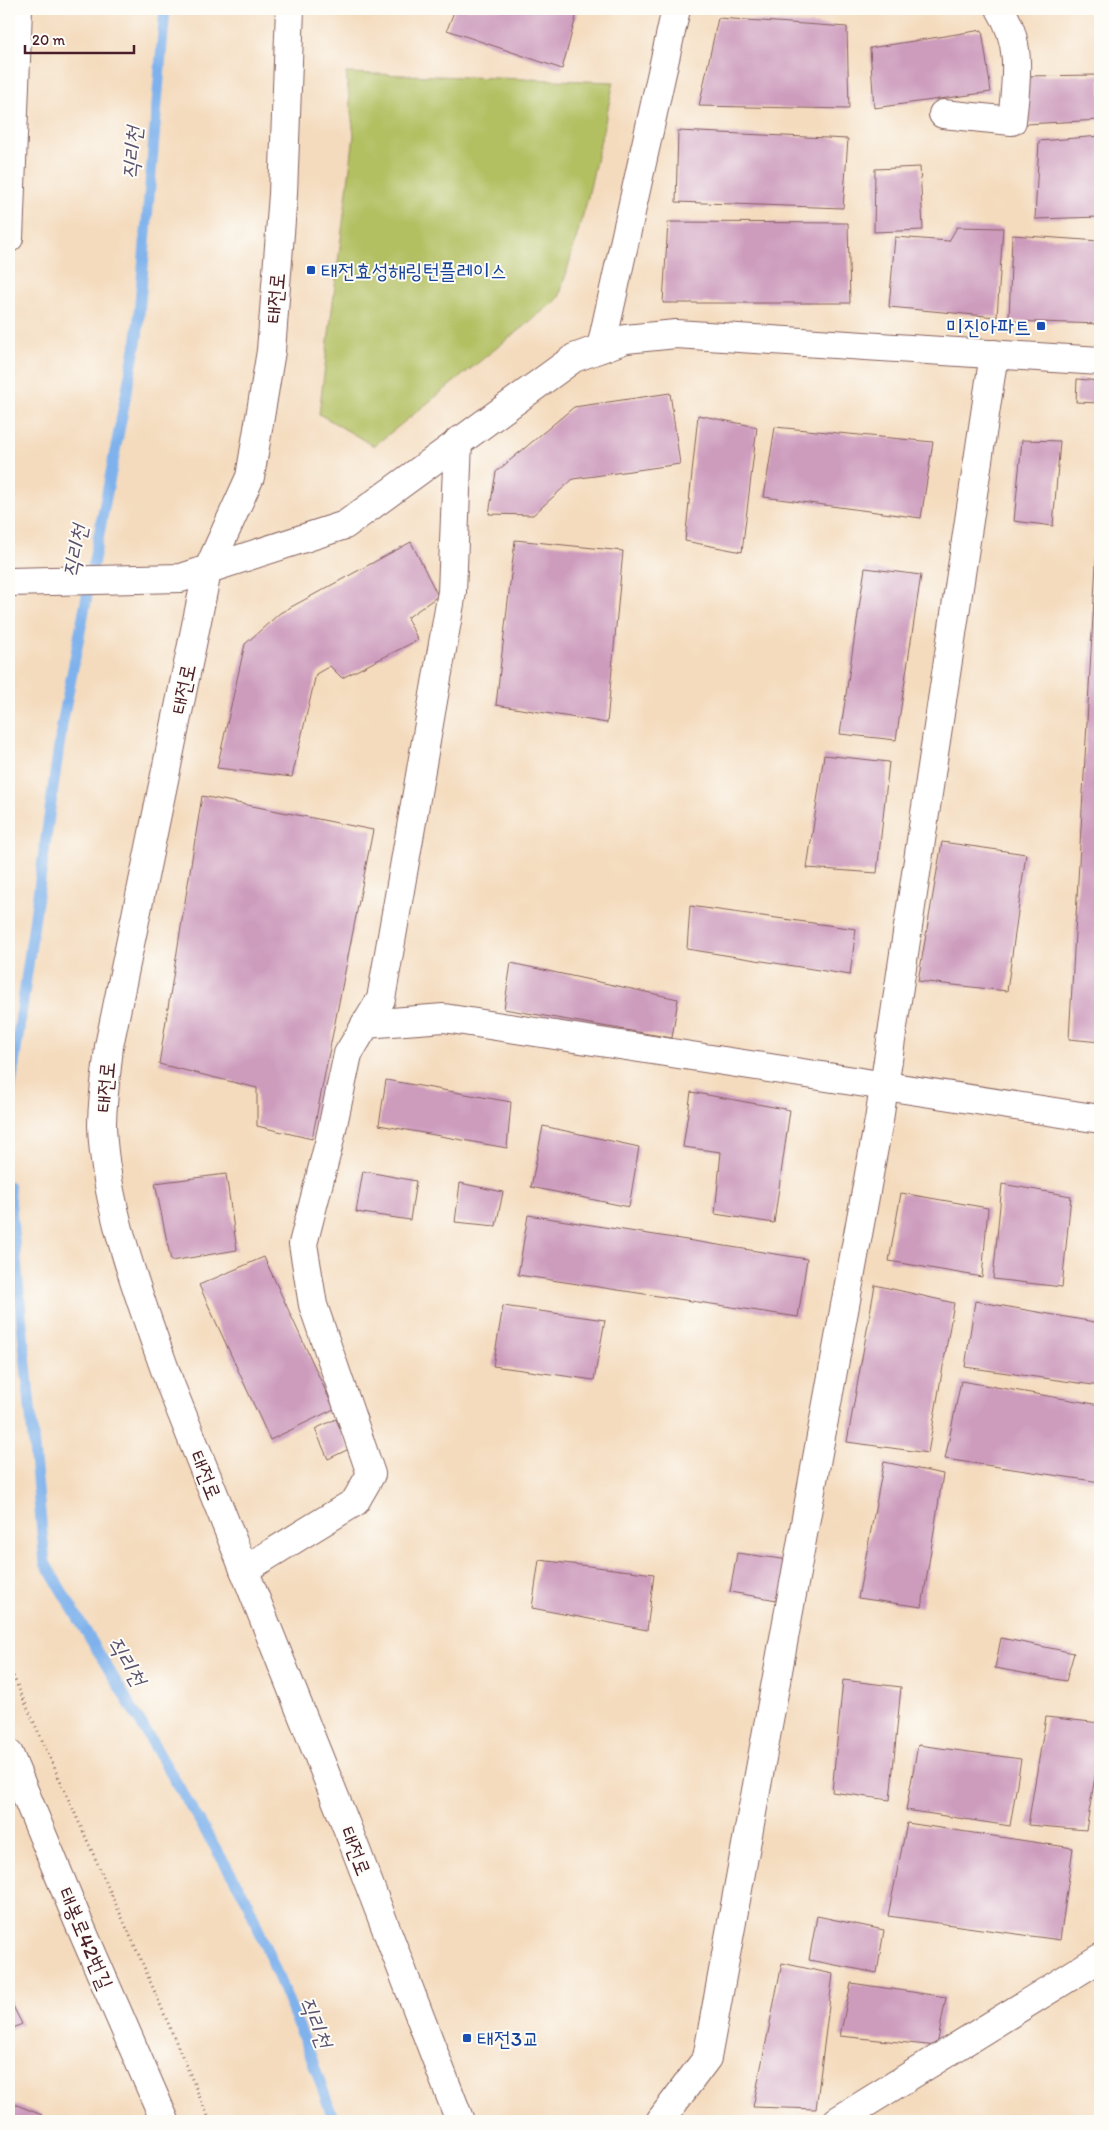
<svg xmlns="http://www.w3.org/2000/svg" width="1109" height="2130" font-family="Itim,'Poor Story',sans-serif">
<rect width="100%" height="100%" fill="#fdfcf7"/>
<filter id="ink" filterUnits="userSpaceOnUse"><feTurbulence type="fractalNoise" baseFrequency=".02" numOctaves="2"/><feDisplacementMap in="SourceGraphic" scale="10" xChannelSelector="R" yChannelSelector="G"/><feConvolveMatrix kernelMatrix="1 2 1 2 8 2 1 2 1" color-interpolation-filters="sRGB"/></filter>
<filter id="wash" filterUnits="userSpaceOnUse"><feTurbulence type="fractalNoise" baseFrequency=".0096" numOctaves="4" result="noise"/><feDisplacementMap in="SourceGraphic" scale="20" xChannelSelector="R" yChannelSelector="G"/><feGaussianBlur stdDeviation="1.12" result="paint"/><feColorMatrix in="noise" values="0 0 0 0 0 0 0 0 0 0 0 0 0 0 0 0 0 1.4 0 .05"/><feComposite in="paint" operator="in"/></filter>
<g filter="url(#wash)">
<rect width="100%" height="100%" fill="#f4dbbe"/>
<path fill="#b3c062" stroke="#7e7046" d="M346 73 614 82 587 201 559 298 374 446 319 414 354 135Z"/>
<g fill="none" stroke-linecap="round" stroke-linejoin="round">
<g stroke="#7fb2ec" stroke-width="11">
<path d="M9 1100 62 725 137 338 165 9"/>
<path d="M9 1187 45 1563 246 1899 309 2051 334 2121"/>
</g>
</g>
<g id="blocks">
<g fill="#cd9cbd">
<path d="M455 9H566L577 13 562 69 447 30Z"/>
<path d="M718 18 847 27 849 109 699 106Z"/>
<path d="M982 30 991 92 874 108 870 48Z"/>
<path d="M1100 75V120L1026 124 1024 76Z"/>
<path d="M678 131 848 139 843 208 676 202Z"/>
<path d="M1100 136V217L1035 219 1039 141Z"/>
<path d="M920 167 923 230 874 232 875 169Z"/>
<path d="M668 222 848 223 850 303H663Z"/>
<path d="M957 227 1003 228 997 317 889 307 895 237 949 241Z"/>
<path d="M1012 235 1100 241V324L1009 321Z"/>
<path d="M1077 379 1100 381V403L1076 402Z"/>
<path d="M670 393 680 464 573 479 533 515 489 514 496 472 574 407Z"/>
<path d="M698 415 757 427 742 552 685 541Z"/>
<path d="M775 427 933 442 921 518 764 497Z"/>
<path d="M1022 440 1060 441 1053 526 1014 521Z"/>
<path d="M1099 511H1100V1042L1069 1039Z"/>
<path d="M515 540 623 551 607 723 496 705Z"/>
<path d="M411 542 438 596 407 618 418 640 342 678 330 666 316 674 292 777 217 768 245 644 280 613Z"/>
<path d="M865 568 921 575 896 740 840 734Z"/>
<path d="M824 755 889 762 877 873 807 868Z"/>
<path d="M202 796 373 830 312 1139 257 1126V1088L159 1064Z"/>
<path d="M942 842 1026 854 1007 991 918 981Z"/>
<path d="M690 906 856 929 850 975 687 949Z"/>
<path d="M511 963 678 999 672 1038 504 1009Z"/>
<path d="M386 1080 511 1102 507 1148 379 1125Z"/>
<path d="M691 1092 790 1110 774 1223 715 1214 721 1152 683 1147Z"/>
<path d="M543 1126 639 1147 629 1207 531 1187Z"/>
<path d="M363 1171 416 1181 410 1220 356 1212Z"/>
<path d="M226 1174 237 1250 171 1261 155 1183Z"/>
<path d="M460 1183 503 1192 496 1226 455 1222Z"/>
<path d="M1002 1184 1071 1196 1062 1287 993 1279Z"/>
<path d="M901 1193 988 1208 982 1277 889 1261Z"/>
<path d="M528 1215 807 1259 798 1317 518 1275Z"/>
<path d="M264 1257 334 1409 270 1440 199 1285Z"/>
<path d="M875 1285 954 1303 928 1453 847 1442Z"/>
<path d="M975 1301 1100 1323V1386L965 1367Z"/>
<path d="M503 1306 605 1320 594 1380 493 1366Z"/>
<path d="M961 1381 1100 1405V1482L945 1459Z"/>
<path d="M336 1419 349 1449 328 1459 315 1429Z"/>
<path d="M884 1462 943 1474 922 1607 858 1598Z"/>
<path d="M737 1553 789 1560 783 1601 730 1592Z"/>
<path d="M539 1560 654 1574 647 1630 532 1608Z"/>
<path d="M1001 1638 1074 1653 1066 1681 995 1668Z"/>
<path d="M843 1680 901 1687 890 1800 832 1792Z"/>
<path d="M1046 1717 1100 1723V1747L1086 1830 1028 1825Z"/>
<path d="M918 1745 1021 1759 1010 1826 906 1810Z"/>
<path d="M907 1823 1073 1848 1060 1940 888 1916Z"/>
<path d="M817 1916 884 1930 877 1973 809 1960Z"/>
<path d="M782 1963 833 1974 816 2109 753 2107Z"/>
<path d="M851 1983 946 1997 937 2046 840 2036Z"/>
<path d="M9 1998 22 2024 9 2030Z"/>
<path d="M9 2102 42 2115 41 2121H9Z"/>
</g>
</g>
</g>
<g filter="url(#ink)">
<use href="#blocks" fill-opacity="0" stroke="#86615e" stroke-width="1"/>
<g fill="none" stroke-linecap="round" stroke-linejoin="round">
<defs>
<g id="minor">
<path d="M943 114 1012 121C1016 81 1023 45 1000 9"/>
<path d="M9 238 18 9"/>
<path d="M601 348 676 9"/>
<path d="M365 1024 444 1018 1100 1119"/>
<path d="M244 1570 355 1502 371 1474 313 1305 303 1244 329 1143 348 1054 381 999 452 592 458 441"/>
<path d="M9 1754 78 1921 165 2121"/>
<path d="M660 2121 707 2058 879 1120 994 354"/>
<path d="M837 2121 1100 1958"/>
</g>
<g id="tertiary">
<path d="M290 9 283 194 271 351 250 477 207 572 109 1046C107 1072 102 1099 102 1126 105 1210 142 1304 170 1384L354 1845 460 2121"/>
<path d="M9 582 181 578 345 525 574 358 626 339 676 334 1100 361"/>
</g>
</defs>
<use href="#minor" stroke="#86615e" stroke-width="30"/>
<use href="#tertiary" stroke="#86615e" stroke-width="30"/>
<path stroke="#86615e" stroke-width="3" stroke-dasharray="1 4" stroke-linecap="butt" d="M9 1667 141 1960 210 2121"/>
<use href="#minor" stroke="#fff" stroke-width="28"/>
<use href="#tertiary" stroke="#fff" stroke-width="28"/>
</g>
</g>
<g fill="#1a4fb4" stroke="#fdfcf7" stroke-width="2">
<rect x="306" y="265" width="10" height="10" rx="2.5"/>
<rect x="1036" y="321" width="10" height="10" rx="2.5"/>
<rect x="462" y="2033" width="10" height="10" rx="2.5"/>
</g>
<g text-anchor="middle" dominant-baseline="central" stroke-width="4" stroke-linejoin="round" paint-order="stroke">
<g font-size="21" fill="#164399" stroke="#fdfcf7" text-anchor="start">
<text x="321" y="270">태전효성해링턴플레이스</text>
<text x="1031" y="326" text-anchor="end">미진아파트</text>
<text x="477" y="2038">태전3교</text>
</g>
<g font-size="21" fill="#4a1f2b" stroke="#fdfcf7">
<text transform="translate(275 298) rotate(-85)">태전로</text>
<text transform="translate(183 689) rotate(-78)">태전로</text>
<text transform="translate(105 1087) rotate(-85)">태전로</text>
<text transform="translate(206 1475) rotate(68)">태전로</text>
<text transform="translate(356 1851) rotate(69)">태전로</text>
<text transform="translate(86 1938) rotate(67)">태봉로42번길</text>
</g>
<g font-size="22" font-style="italic" fill="#5d526f" stroke="#fdfcf7">
<text transform="translate(132 153) rotate(-85)">직리천</text>
<text transform="translate(75 551) rotate(-79)">직리천</text>
<text transform="translate(127 1661) rotate(59)">직리천</text>
<text transform="translate(316 2022) rotate(68)">직리천</text>
</g>
</g>
<rect width="1109" height="2130" fill="none" stroke="#fdfcf7" stroke-width="30"/>
<path d="M25 45v8h109v-8" fill="none" stroke="#4a1f2b" stroke-width="2.5"/>
<text x="32" y="45" font-size="15" fill="#4a1f2b" stroke="#fdfcf7" stroke-width="4" paint-order="stroke">20 m</text>
</svg>
